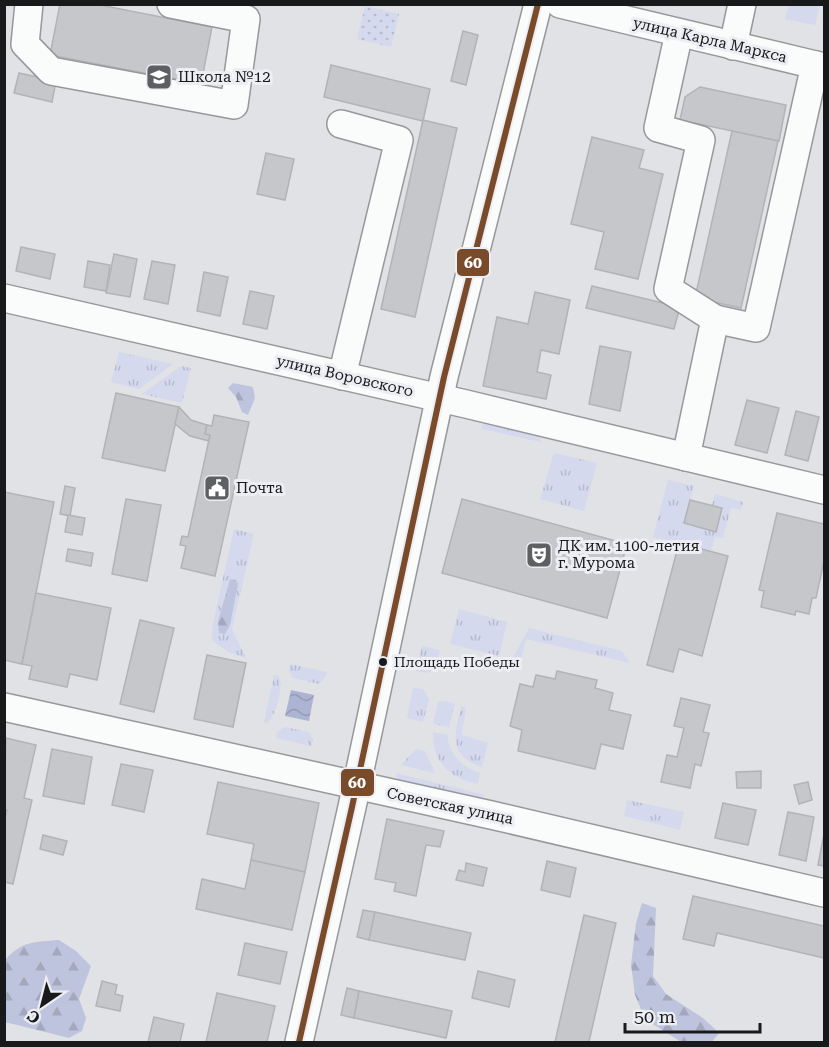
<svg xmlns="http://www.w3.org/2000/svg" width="829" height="1047" font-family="'Roboto Serif',serif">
<defs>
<pattern id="grass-tufts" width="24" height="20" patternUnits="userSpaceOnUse" patternTransform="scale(1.5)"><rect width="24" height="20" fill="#d4d9ee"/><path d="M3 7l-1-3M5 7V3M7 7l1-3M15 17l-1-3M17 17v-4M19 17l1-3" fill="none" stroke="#b5bacc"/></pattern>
<pattern id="forest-firs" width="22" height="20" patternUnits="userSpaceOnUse" patternTransform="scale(1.5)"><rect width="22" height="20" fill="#bec4dd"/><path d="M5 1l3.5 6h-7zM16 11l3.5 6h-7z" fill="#a3a8bd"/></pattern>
<pattern id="park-dots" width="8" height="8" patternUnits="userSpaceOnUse" patternTransform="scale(1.5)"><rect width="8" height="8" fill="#d4d9ee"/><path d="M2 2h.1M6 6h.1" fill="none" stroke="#b5bacc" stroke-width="1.8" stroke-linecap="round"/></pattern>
<pattern id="water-waves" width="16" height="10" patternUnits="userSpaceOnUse" patternTransform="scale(1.5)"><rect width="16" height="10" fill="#adb4d3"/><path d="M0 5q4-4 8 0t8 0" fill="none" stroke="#949ab5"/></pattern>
</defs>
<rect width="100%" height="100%" fill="#e1e2e5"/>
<g fill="url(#grass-tufts)">
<path d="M119 352 173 364 139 389 111 382Z"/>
<path d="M181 366 191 368 182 403 142 394Z"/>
<path d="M483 421 535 433 540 438 541 442 482 429Z"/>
<path d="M554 453 597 463 584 511 540 499Z"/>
<path d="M668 480 694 486 684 523 716 532 722 508 712 505 715 494 743 502 741 510 731 508 723 538 715 537 711 552 653 537Z"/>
<path d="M234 529 254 534 232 629 246 658 228 652 212 640V628Z"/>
<path d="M459 609 507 622 499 656 450 644Z"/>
<path d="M529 628 622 651 630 663 526 639 521 661 512 659Z"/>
<path d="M422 646 440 650 436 668 428 673 416 671Z"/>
<path d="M290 664 327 672 326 676 319 684 293 678 289 670Z"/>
<path d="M274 675 279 676C283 688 277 714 267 723L264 722Z"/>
<path d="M413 688 423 689 429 699 423 722 407 718Z"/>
<path d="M445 701 455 704 449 727 433 724 438 702Z"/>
<path d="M461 706 466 708 462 735 488 743 482 767C447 756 455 733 461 706Z"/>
<path d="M285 727 309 732 313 740 311 746 276 738 277 732Z"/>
<path d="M433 732 448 735C447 753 464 769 480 773L478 784C448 777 433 763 433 732Z"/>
<path d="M416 749 425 751 435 773 401 765Z"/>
<path d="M396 773 485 795 477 801 398 782Z"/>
<path d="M627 800 684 812 680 830 624 816Z"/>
</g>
<g fill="url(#forest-firs)">
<path d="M233 383 253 387 255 398 248 415 242 412 236 397 228 388Z"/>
<path d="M230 579 236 580 238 584 230 625 225 634 219 633 218 622Z"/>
<path d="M642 903 656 908 653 976 666 994 703 1018 719 1033 712 1042H681L645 1019 635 995 631 965 636 923Z"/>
<path d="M59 940 76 951 91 966 79 999 86 1018 82 1031 69 1038 5 1022V960C22 941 34 942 59 940Z"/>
</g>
<path fill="url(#park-dots)" d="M365 6 399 14 391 47 357 39Z"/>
<path fill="#d4d9ee" d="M789 5H820L815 25 785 19Z"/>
<path fill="url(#water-waves)" d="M291 690 314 695 309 721 285 716Z"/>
<g fill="#c6c7ca" stroke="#b2b3b6" stroke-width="1.5">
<path d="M60 4H95L212 27 201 84 50 55Z"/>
<path d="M463 31 478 35 466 85 451 81Z"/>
<path d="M331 65 430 89 423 121 324 97Z"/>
<path d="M19 73 56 81 52 102 14 93Z"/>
<path d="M700 87 786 105 779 141 680 120 685 97Z"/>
<path d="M423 120 457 128 415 317 381 309Z"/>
<path d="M732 131 778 141 741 308 695 298Z"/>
<path d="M592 137 644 150 639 168 663 174 638 279 595 269 604 232 571 224Z"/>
<path d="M266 153 294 159 285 200 257 194Z"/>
<path d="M21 247 55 254 50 279 16 271Z"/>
<path d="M114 254 137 259 130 297 106 293Z"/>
<path d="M88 261 110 265 106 291 84 287Z"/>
<path d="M152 261 175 265 168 304 144 299Z"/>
<path d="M204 272 228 277 220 316 197 311Z"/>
<path d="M592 286 680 307 674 329 586 308Z"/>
<path d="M250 291 274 296 267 329 243 324Z"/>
<path d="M535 292 570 300 559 354 541 350 537 372 551 375 546 399 483 386 497 317 528 324Z"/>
<path d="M600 346 631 352 620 411 589 404Z"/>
<path d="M116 393 179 407 165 471 102 458Z"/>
<path d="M747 400 779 408 767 453 735 445Z"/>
<path d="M179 407 191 420 207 425 205 434 210 435 209 441 190 436 175 424Z"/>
<path d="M796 411 819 417 808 461 785 455Z"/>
<path d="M214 415 249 422 215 576 181 568 186 546 180 545 182 536 188 537 210 435 205 434 207 425 212 426Z"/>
<path d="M65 486 75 488 70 516 60 514Z"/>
<path d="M4 492 54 502 22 664 4 660Z"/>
<path d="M126 499 161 505 147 581 112 574Z"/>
<path d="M462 499 627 544 607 618 442 573Z"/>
<path d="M690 500 722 508 716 532 684 523Z"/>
<path d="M777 513 824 524V561L816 598H812L809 614 796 611 795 615 761 607 764 591 759 590Z"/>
<path d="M68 515 85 518 82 535 65 532Z"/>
<path d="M679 543 728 556 702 656 679 649 673 672 647 665Z"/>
<path d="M68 549 93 553 91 566 66 561Z"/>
<path d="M36 593 111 608 97 680 70 674 67 687 29 679 32 666 22 664Z"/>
<path d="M140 620 174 628 154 712 120 704Z"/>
<path d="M207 655 246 663 233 727 194 719Z"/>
<path d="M557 671 597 680 595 688 613 693 609 710 631 715 623 749 601 744 595 769 518 751 522 730 510 726 520 684 533 687 536 675 555 679Z"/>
<path d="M681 698 710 705 703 732 709 733 701 766 695 764 690 788 661 782 667 755 677 757 684 728 674 726Z"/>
<path d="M6 738 36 745 24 798 32 800 13 884 4 882V823L7 810H4Z"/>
<path d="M52 749 92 757 84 804 43 796Z"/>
<path d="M121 764 153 770 144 812 112 805Z"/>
<path d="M761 771V788H737L736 772Z"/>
<path d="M218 782 319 803 305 872 251 860 254 844 207 834Z"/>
<path d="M808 782 812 800 799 804 794 785Z"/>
<path d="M723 803 756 810 748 845 715 838Z"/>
<path d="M788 812 814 817 806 861 779 855Z"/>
<path d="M387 819 444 831 440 847 426 845 416 896 394 891 396 883 375 879Z"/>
<path d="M824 834V866L818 865Z"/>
<path d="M43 835 67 841 63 855 40 849Z"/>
<path d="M251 860 305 872 292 930 196 909 202 879 245 889Z"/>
<path d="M547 861 576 868 570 897 541 890Z"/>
<path d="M466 863 487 868 483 886 456 880 459 870 465 872Z"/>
<path d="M693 896 824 926V958L717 933 714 946 683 939Z"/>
<path d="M363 910 375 912 369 940 357 937Z"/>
<path d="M375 912 471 933 465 960 369 940Z"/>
<path d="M584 915 616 923 591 1033 589 1042H555Z"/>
<path d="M245 943 287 952 280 984 238 975Z"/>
<path d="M478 971 515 980 509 1007 472 998Z"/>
<path d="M102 981 117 985 115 994 123 996 120 1011 96 1006Z"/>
<path d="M347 988 359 991 354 1018 341 1015Z"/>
<path d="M359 991 452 1011 446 1038 354 1018Z"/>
<path d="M217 993 275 1006 267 1042H206Z"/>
<path d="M154 1017 184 1024 180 1042H148Z"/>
</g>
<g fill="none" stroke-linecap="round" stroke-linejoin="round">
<defs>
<g id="minor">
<path d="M29 4 25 44 51 71 234 105 246 19 171 4"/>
<path d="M560 4 824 67"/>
<path d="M679 33 658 128 701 140 668 289 715 319 686 457"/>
<path d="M733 46 742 4"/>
<path d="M341 124 399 140 342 376"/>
<path d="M4 298 466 404 824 490"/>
<path d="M715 319 756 328 815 65"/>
<path d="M4 707 491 815 824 893"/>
<path d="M299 1042 352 807 444 377 538 4"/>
</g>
</defs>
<use href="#minor" stroke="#97989a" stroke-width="30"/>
<use href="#minor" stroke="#fafbfb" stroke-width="27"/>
<defs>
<path id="bus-1" d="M299 1042 352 807 444 377 538 4"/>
</defs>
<use href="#bus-1" stroke="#eceef4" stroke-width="10"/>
<use href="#bus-1" stroke="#7a4b2a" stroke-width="6"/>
</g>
<defs>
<symbol id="school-square" viewBox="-11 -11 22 22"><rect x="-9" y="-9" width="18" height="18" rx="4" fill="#5e5f62" stroke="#eceef4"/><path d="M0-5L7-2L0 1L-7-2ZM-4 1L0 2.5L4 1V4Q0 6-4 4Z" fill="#fff"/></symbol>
<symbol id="civic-square" viewBox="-11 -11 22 22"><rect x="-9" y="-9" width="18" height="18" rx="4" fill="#5e5f62" stroke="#eceef4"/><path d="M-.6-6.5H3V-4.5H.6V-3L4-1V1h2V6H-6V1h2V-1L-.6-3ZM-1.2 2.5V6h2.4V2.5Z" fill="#fff"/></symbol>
<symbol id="theatre-square" viewBox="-11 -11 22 22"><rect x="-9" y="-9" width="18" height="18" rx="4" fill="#5e5f62" stroke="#eceef4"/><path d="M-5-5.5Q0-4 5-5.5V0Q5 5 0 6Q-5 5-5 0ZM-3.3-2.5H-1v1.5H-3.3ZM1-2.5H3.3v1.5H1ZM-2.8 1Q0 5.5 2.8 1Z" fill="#fff"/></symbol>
</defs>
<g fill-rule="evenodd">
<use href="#school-square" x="144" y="62" width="30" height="30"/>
<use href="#civic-square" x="202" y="473" width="30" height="30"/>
<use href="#theatre-square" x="524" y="540" width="30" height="30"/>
</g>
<circle fill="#18191b" stroke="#eceef4" stroke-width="2" cx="383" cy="662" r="5"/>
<g text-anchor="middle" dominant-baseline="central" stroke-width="6" stroke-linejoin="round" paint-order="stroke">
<g font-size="14" fill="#18191b" stroke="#eceef4" text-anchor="start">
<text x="394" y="662">Площадь Победы</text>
</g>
<g font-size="15" fill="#18191b" stroke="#eceef4">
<text transform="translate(710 40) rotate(13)">улица Карла Маркса</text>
<text transform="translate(345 376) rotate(13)">улица Воровского</text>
<text transform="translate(450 806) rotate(12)">Советская улица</text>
</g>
<g font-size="15" fill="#18191b" stroke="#eceef4" text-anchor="start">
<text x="178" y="77">Школа №12</text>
<text x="236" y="488">Почта</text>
<text x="558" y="546">ДК им. 1100-летия<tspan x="558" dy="17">г. Мурома</tspan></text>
</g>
</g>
<g stroke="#eceef4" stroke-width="2">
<rect x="456" y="248" width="34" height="29" rx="6" fill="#7a4b2a"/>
<rect x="340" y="768" width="35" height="29" rx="6" fill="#7a4b2a"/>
</g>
<g font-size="16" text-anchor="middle" font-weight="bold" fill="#fff">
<text x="473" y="268">60</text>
<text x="357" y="788">60</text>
</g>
<rect width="829" height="1047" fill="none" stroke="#18191b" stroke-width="12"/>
<g transform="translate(42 1005) rotate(215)" stroke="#eceef4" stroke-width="4.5" paint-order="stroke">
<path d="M0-4.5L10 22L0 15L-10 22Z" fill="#18191b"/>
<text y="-9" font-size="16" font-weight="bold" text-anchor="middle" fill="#18191b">С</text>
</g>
<path d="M625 1023v9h135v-9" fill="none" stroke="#18191b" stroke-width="3"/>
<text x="634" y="1023" font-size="18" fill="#18191b" stroke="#eceef4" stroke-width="4.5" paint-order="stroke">50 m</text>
</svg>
